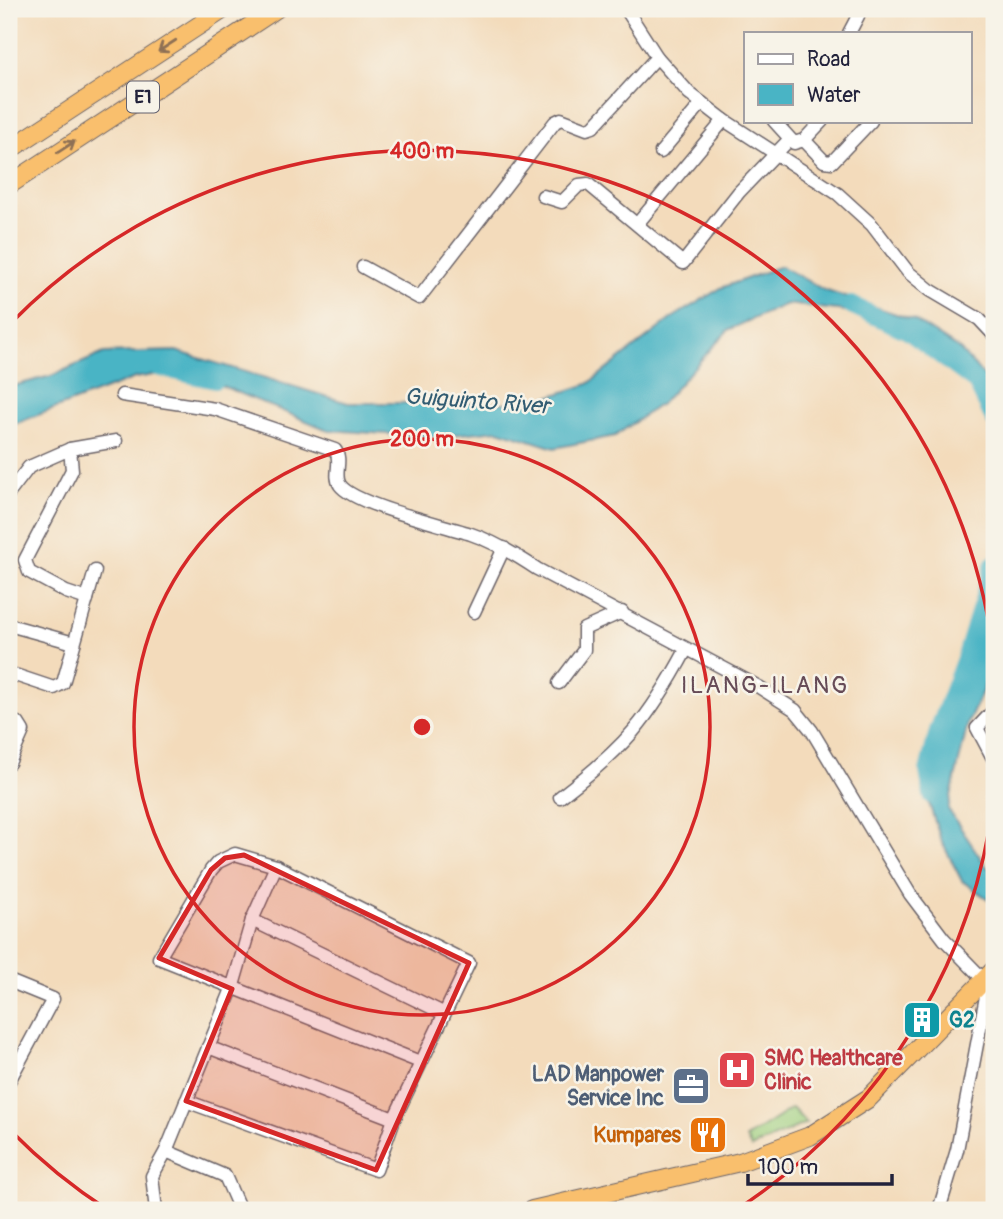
<svg xmlns="http://www.w3.org/2000/svg" width="1003" height="1219" font-family="Pangolin,sans-serif">
<rect width="100%" height="100%" fill="#f7f3e8"/>
<filter id="ink" filterUnits="userSpaceOnUse"><feTurbulence type="fractalNoise" baseFrequency=".0143" numOctaves="2"/><feDisplacementMap in="SourceGraphic" scale="14" xChannelSelector="R" yChannelSelector="G"/><feConvolveMatrix kernelMatrix="1 2 1 2 8 2 1 2 1" color-interpolation-filters="sRGB"/></filter>
<filter id="wash" filterUnits="userSpaceOnUse"><feTurbulence type="fractalNoise" baseFrequency=".00686" numOctaves="4" result="noise"/><feDisplacementMap in="SourceGraphic" scale="28" xChannelSelector="R" yChannelSelector="G"/><feGaussianBlur stdDeviation="1.57" result="paint"/><feColorMatrix in="noise" values="0 0 0 0 0 0 0 0 0 0 0 0 0 0 0 0 0 1.4 0 .05"/><feComposite in="paint" operator="in"/></filter>
<g filter="url(#wash)">
<rect width="100%" height="100%" fill="#f3dbbb"/>
<path fill="#9fcf7e" stroke="#60785c" stroke-width="2" d="M792 1108 806 1123 751 1148 746 1138Z"/>
<g fill="#49b4c5" stroke="#366b80" stroke-width="2">
<path d="M781 266 824 290 914 320 959 349 994 387V395L972 370 872 314 786 304 728 330 663 402 615 436 554 448 498 430 432 437 328 430 184 370 135 378 9 426V387L51 376 104 353 176 351 348 403H530L588 384 672 318 721 288Z"/>
<path d="M994 558V665L968 723 948 809 986 866 994 871V903L962 881 941 840 923 785 961 676 983 626Z"/>
</g>
<g fill="none" stroke-linecap="round" stroke-linejoin="round">
<g stroke="#49b4c5" stroke-width="18">
<path d="M851 305 908 331 976 382 994 419"/>
<path d="M157 367 215 380"/>
<path d="M932 795 928 771 938 731 966 656 994 564"/>
</g>
</g>
</g>
<g filter="url(#ink)">
<g fill="none" stroke-linecap="round" stroke-linejoin="round">
<defs>
<g id="minor">
<path d="M626 9 657 57 689 93 724 120 838 194 872 225 908 272 930 290 979 319 994 335"/>
<path d="M849 33 858 16"/>
<path d="M774 121 794 143 804 140 822 121"/>
<path d="M804 140 824 161 832 162 871 121"/>
<path d="M661 152 702 103"/>
<path d="M543 196 562 202 579 185 588 184 683 263 739 192 788 141"/>
<path d="M638 223 724 120"/>
<path d="M363 267 419 298 555 122 561 119 587 129 593 127 657 57"/>
<path d="M122 395 215 409 335 450C343 460 333 475 340 485 354 505 445 525 471 534 495 542 516 555 537 569L759 687 795 710 812 731 910 894 944 939 984 980 987 991 957 1150 939 1210"/>
<path d="M70 449 116 441"/>
<path d="M9 493 29 467 70 449 72 470 25 560 29 572 66 592 87 599"/>
<path d="M474 612 504 548"/>
<path d="M9 625 74 643"/>
<path d="M9 673 54 688 63 683 95 571"/>
<path d="M559 683 584 650V629L622 612"/>
<path d="M994 710 977 728 994 760"/>
<path d="M9 721 18 723 23 731 9 763"/>
<path d="M560 797C624 748 648 721 686 650"/>
<path d="M252 920 443 1013"/>
<path d="M9 981 53 999 9 1081"/>
<path d="M208 1047 394 1119"/>
<path d="M186 1101 376 1170 394 1119 469 963 276 866 235 854 218 862 211 870 159 958 420 1062"/>
<path d="M166 1151 225 1176 240 1210"/>
<path d="M156 1210 152 1176 166 1151 232 989 252 920 276 866"/>
</g>
<g id="highway">
<path d="M9 150 224 9"/>
<path d="M9 185 276 9"/>
<path d="M532 1210 740 1162 810 1136 869 1098 994 970"/>
</g>
</defs>
<use href="#minor" stroke="#6b6368" stroke-width="15"/>
<use href="#highway" stroke="#6b6368" stroke-width="20"/>
<use href="#minor" stroke="#fff" stroke-width="12"/>
<use href="#highway" stroke="#f9bf6d" stroke-width="18"/>
</g>
<defs><path id="oneway-shaft" d="M-6 0H5M1.5-3L5.5 0L1.5 3" fill="none" stroke-width="1.6" stroke-linecap="round" stroke-linejoin="round" transform="scale(1.75)"/></defs>
<g stroke="#8e7054">
<use href="#oneway-shaft" transform="translate(167 46) rotate(147)"/>
<use href="#oneway-shaft" transform="translate(66 147) rotate(-33)"/>
</g>
</g>
<path fill="#d62828" fill-opacity="0.2" stroke="#d62828" stroke-width="5" stroke-linejoin="round" d="M244 855 469 963 376 1170 186 1101 232 989 159 958 211 870 225 858Z"/>
<g fill="none" stroke="#d62828" stroke-width="3.5">
<circle cx="422" cy="727" r="288"/>
<path d="M994 797A576 576 0 0 1 736 1210M108 1210A576 576 0 0 1 11 1131M11 323A576 576 0 0 1 994 657"/>
</g>
<defs>
<symbol id="building-square" viewBox="-11 -11 22 22"><rect x="-9" y="-9" width="18" height="18" rx="4" fill="#0f9aa8" stroke="#f7f3e8"/><path d="M-4-6H4V6H1V3H-1V6H-4ZM-2.5-4.3h1.7v1.8h-1.7ZM.8-4.3h1.7v1.8H.8ZM-2.5-1h1.7V.8h-1.7ZM.8-1h1.7V.8H.8Z" fill="#fff"/></symbol>
<symbol id="hospital-square" viewBox="-11 -11 22 22"><rect x="-9" y="-9" width="18" height="18" rx="4" fill="#e0444e" stroke="#f7f3e8"/><path d="M-5-5h3v3.5h4V-5h3V5h-3V1.5h-4V5h-3Z" fill="#fff"/></symbol>
<symbol id="office-square" viewBox="-11 -11 22 22"><rect x="-9" y="-9" width="18" height="18" rx="4" fill="#5c6f8a" stroke="#f7f3e8"/><path d="M-6-3h4V-5.5h4V-3h4V5H-6ZM-1-4.5V-3h2v-1.5ZM-6 0V1H6V0Z" fill="#fff"/></symbol>
<symbol id="restaurant-square" viewBox="-11 -11 22 22"><rect x="-9" y="-9" width="18" height="18" rx="4" fill="#e8710a" stroke="#f7f3e8"/><path d="M-5-6h1v4h1v-4h1v4h1v-4h1v5L-1.5 .5V6h-2V.5L-5-1ZM5-6V6H3V1.5H1.5Q1.5-4 5-6Z" fill="#fff"/></symbol>
</defs>
<g fill-rule="evenodd">
<use href="#building-square" x="900" y="998" width="44" height="44"/>
<use href="#hospital-square" x="715" y="1048" width="44" height="44"/>
<use href="#office-square" x="669" y="1064" width="44" height="44"/>
<use href="#restaurant-square" x="686" y="1113" width="44" height="44"/>
</g>
<g text-anchor="middle" dominant-baseline="central" stroke-width="5" stroke-linejoin="round" paint-order="stroke">
<rect fill="#f7f3e8" stroke="#62616f" stroke-width="2" x="127" y="81.5" width="32" height="31" rx="5"/>
<g font-size="19" font-weight="bold" fill="#22223b">
<text x="143" y="97">E1</text>
</g>
<g font-size="21" font-weight="bold" fill="#0d838f" stroke="#f7f3e8" text-anchor="start">
<text x="949" y="1020">G2</text>
</g>
<g font-size="21" font-weight="bold" fill="#be3a42" stroke="#f7f3e8" text-anchor="start">
<text x="764" y="1058">SMC Healthcare<tspan x="764" dy="24">Clinic</tspan></text>
</g>
<g font-size="21" font-weight="bold" fill="#4e5e75" stroke="#f7f3e8" text-anchor="end">
<text x="664" y="1074">LAD Manpower<tspan x="664" dy="24">Service Inc</tspan></text>
</g>
<g font-size="21" font-weight="bold" fill="#c56008" stroke="#f7f3e8" text-anchor="end">
<text x="681" y="1135">Kumpares</text>
</g>
<g font-size="23" font-style="italic" fill="#325c72" stroke="#f7f3e8">
<text transform="translate(477 401) rotate(4)">Guiguinto River</text>
</g>
<g font-size="24" letter-spacing="2" fill="#664b57" stroke="#f7f3e8">
<text x="765" y="685">ILANG-ILANG</text>
</g>
</g>
<circle cx="422" cy="727" r="10" fill="#d62828" stroke="#f7f3e8" stroke-width="3.5"/>
<g font-size="21" text-anchor="middle" font-weight="bold" fill="#d62828" stroke="#f7f3e8" stroke-width="5" stroke-linejoin="round" paint-order="stroke">
<text x="422" y="158">400 m</text>
<text x="422" y="446">200 m</text>
</g>
<rect width="1003" height="1219" fill="none" stroke="#f7f3e8" stroke-width="35"/>
<rect x="744" y="32" width="228" height="91" fill="#f7f3e8" stroke="#a29fa3" stroke-width="2"/>
<rect x="758" y="54" width="35" height="10" fill="#ffffff" stroke="#a29fa3" stroke-width="2"/>
<text x="807" y="66" font-size="21" fill="#22223b">Road</text>
<rect x="758" y="84" width="35" height="21" fill="#49b4c5" stroke="#a29fa3" stroke-width="2"/>
<text x="807" y="102" font-size="21" fill="#22223b">Water</text>
<path d="M748 1174v10h144v-10" fill="none" stroke="#22223b" stroke-width="3.5"/>
<text x="758" y="1174" font-size="21" fill="#22223b" stroke="#f7f3e8" stroke-width="5" paint-order="stroke">100 m</text>
</svg>
